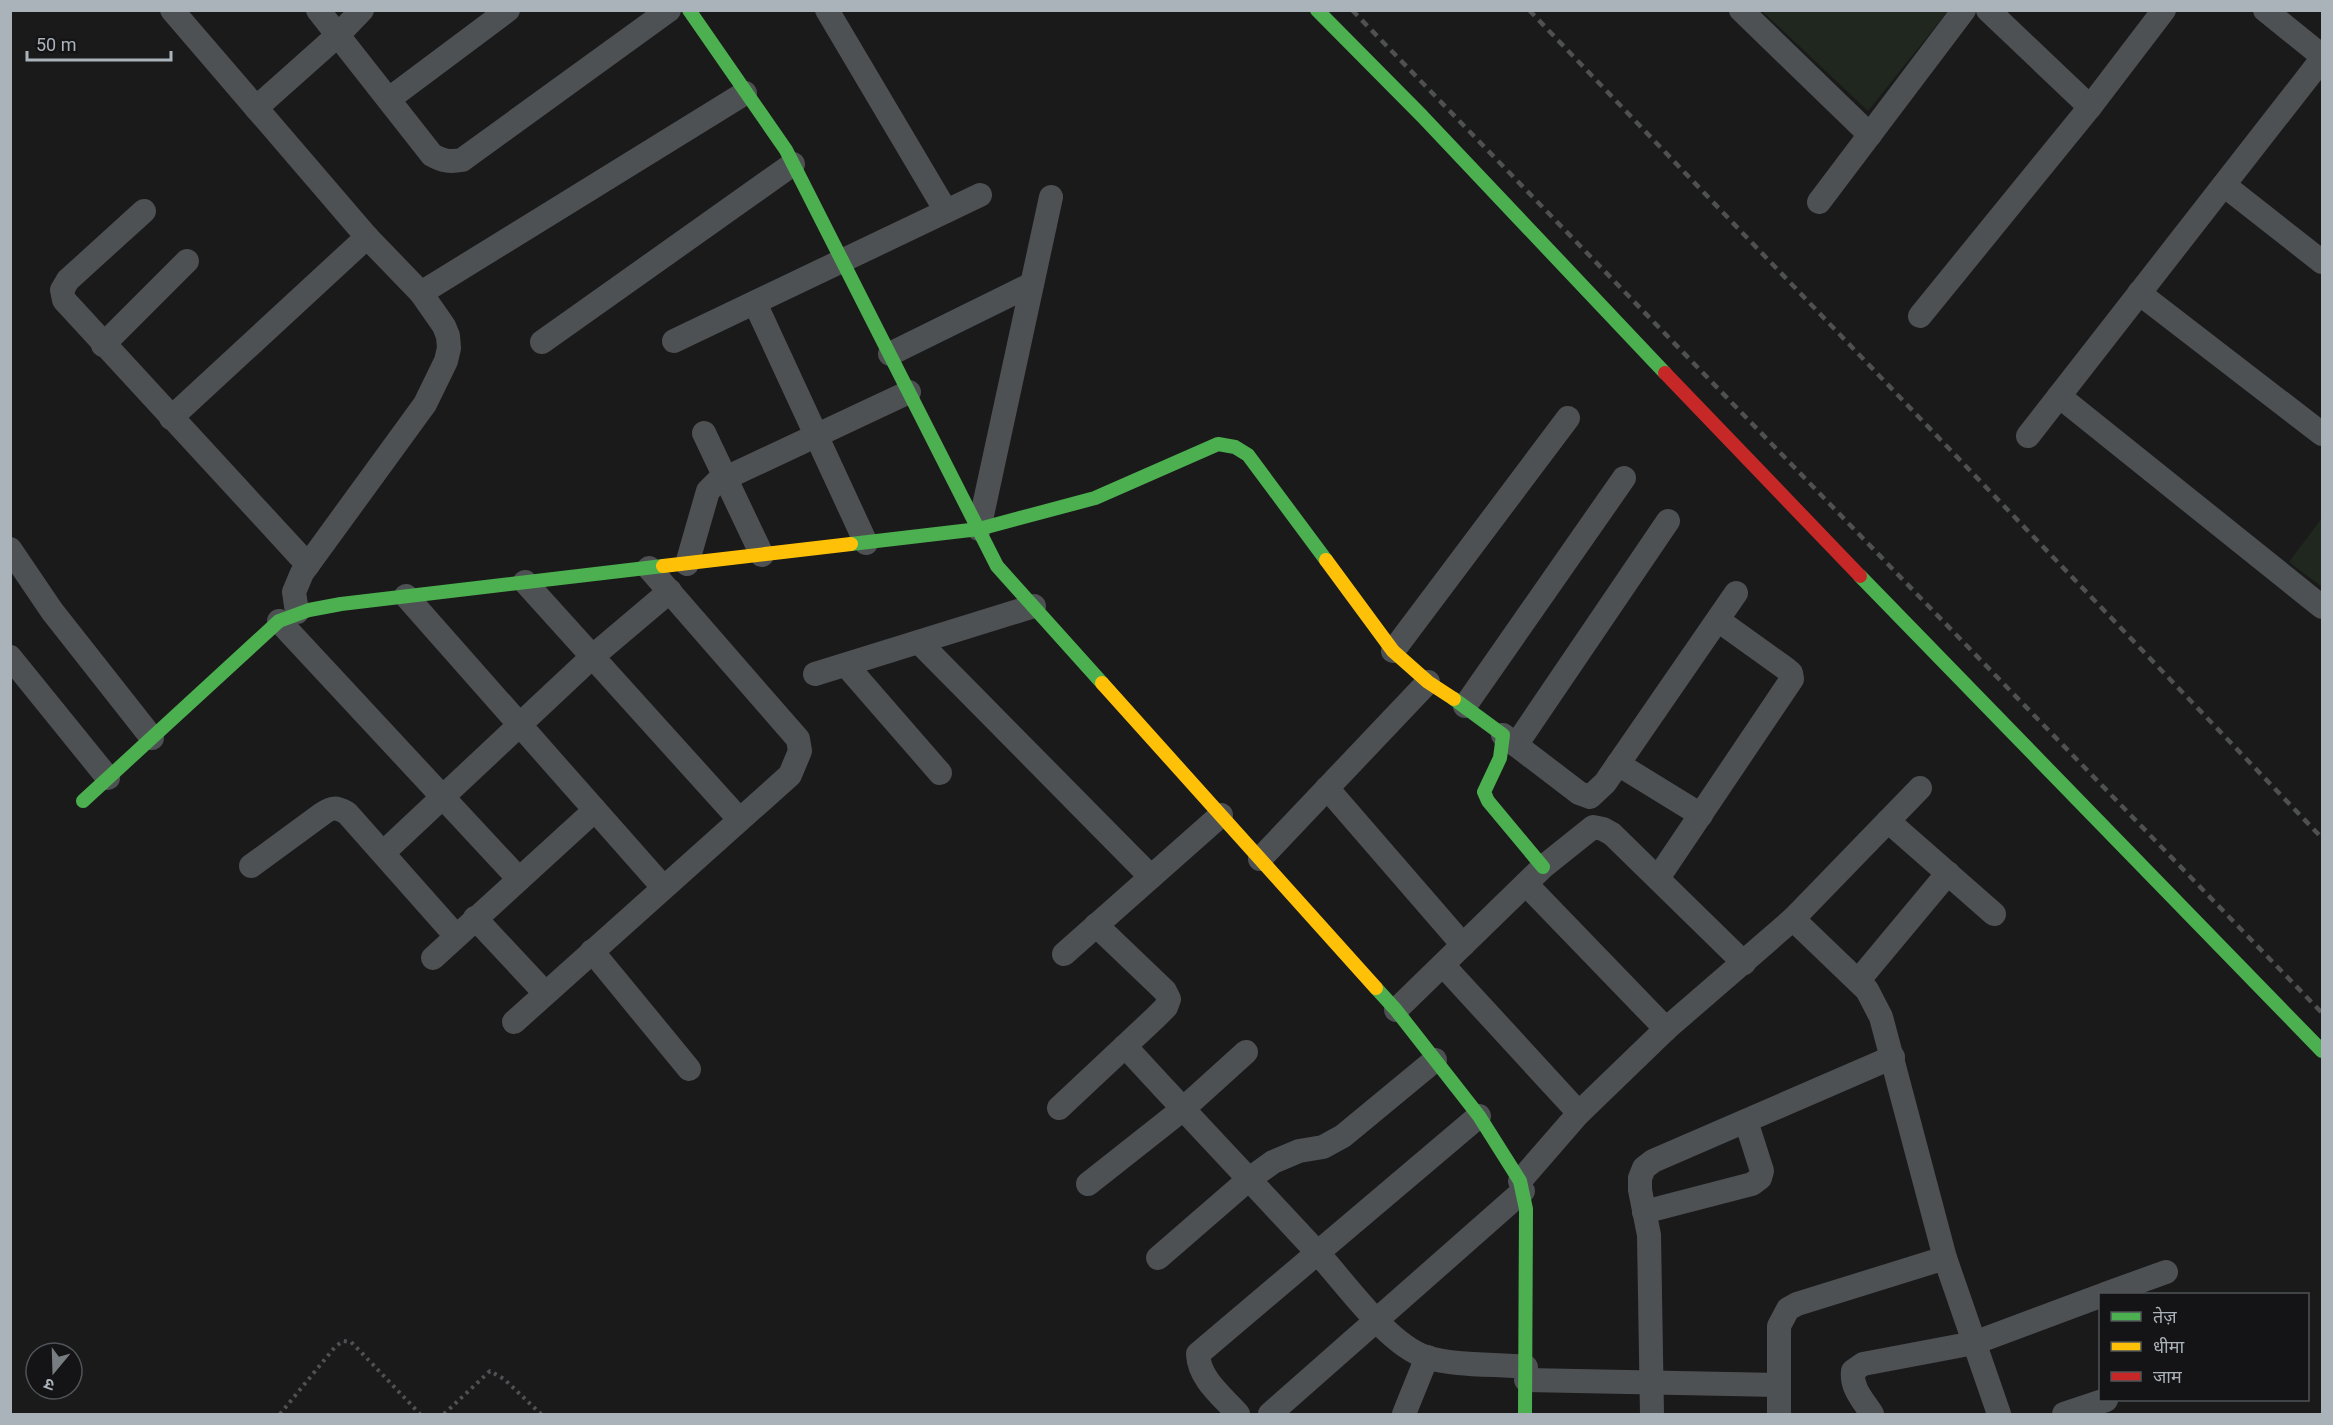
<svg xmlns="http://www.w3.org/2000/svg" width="2333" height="1425" font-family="Roboto,'Noto Sans Devanagari',sans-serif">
<rect width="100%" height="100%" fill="#1a1a1a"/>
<g fill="#20271f">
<path d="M1762 11H1948L1868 111Z"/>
<path d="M2322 518V587L2289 562Z"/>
</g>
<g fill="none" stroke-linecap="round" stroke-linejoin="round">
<g stroke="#505154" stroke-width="4" stroke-dasharray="3 4.5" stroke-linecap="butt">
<path d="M280 1414 335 1347 343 1341 351 1342 360 1351 420 1414"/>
<path d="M444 1414 490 1371 504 1379 541 1414"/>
</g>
<g stroke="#4e5153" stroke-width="24">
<path d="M172 10 367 237 421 293 444 326 448 336 449 348 446 361 425 404 302 573 294 592 297 612"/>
<path d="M318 10 432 155C443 161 449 162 462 160L669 10"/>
<path d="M827 10 946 211"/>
<path d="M1741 10 1870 135"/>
<path d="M1988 10 2090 107"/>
<path d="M2265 10 2322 56"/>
<path d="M389 99 508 10"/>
<path d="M256 108 338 35 362 10"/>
<path d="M2224 185 2322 262"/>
<path d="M1819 202 1964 10"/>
<path d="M144 211 68 280 62 290 64 300 308 565"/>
<path d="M421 293 745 93"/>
<path d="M2139 293 2322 434"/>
<path d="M755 303 866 543"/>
<path d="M1920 316 2090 107 2164 10"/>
<path d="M674 341 980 195"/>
<path d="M542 342 793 164"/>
<path d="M103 345 187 261"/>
<path d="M890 354 1032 284"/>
<path d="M2059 396 2322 607"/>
<path d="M171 418 367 237"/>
<path d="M704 433 762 555"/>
<path d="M2028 436 2322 59"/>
<path d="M979 529 1051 197"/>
<path d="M10 549 52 611 152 738"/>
<path d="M687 564 708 491 717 482 909 392"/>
<path d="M525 582 739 819"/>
<path d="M406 596 663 887"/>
<path d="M279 621 519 879"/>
<path d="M919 642 1151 877"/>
<path d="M1393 651 1568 418"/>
<path d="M10 657 108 778"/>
<path d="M846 665 940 773"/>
<path d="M815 674 1034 606"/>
<path d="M1465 706 1624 478"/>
<path d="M1503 735 1579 793 1590 797 1605 783 1736 593"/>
<path d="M1516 745 1668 521"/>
<path d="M1618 764 1701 815"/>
<path d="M1327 788 1463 945"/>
<path d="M1888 821 1994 914"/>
<path d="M383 853 592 657 670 591"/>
<path d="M1260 859 1428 682"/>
<path d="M251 866 322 814C332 807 336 807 347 813L456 936"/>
<path d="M1658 878 1792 679 1791 673 1785 668 1718 620"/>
<path d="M1526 884 1666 1029"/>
<path d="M475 918 545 993"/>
<path d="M1793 919 1867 990 1881 1017 1945 1258"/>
<path d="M592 951 689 1069"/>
<path d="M1064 954 1221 815"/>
<path d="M433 958 595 810"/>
<path d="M1443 965 1579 1113"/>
<path d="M1858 981 1948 873"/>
<path d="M1396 1010 1543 867 1593 827 1603 829 1612 834 1744 963"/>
<path d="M514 1022 790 775 800 751 798 739 649 568"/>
<path d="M1125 1046C1188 1115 1252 1182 1315 1250 1344 1281 1387 1344 1426 1357 1453 1366 1497 1364 1526 1367"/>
<path d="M1059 1108 1155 1018 1166 1007 1169 999 1165 991 1096 925"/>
<path d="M1520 1181 1579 1113 1666 1029 1793 919 1920 788"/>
<path d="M1088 1184 1183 1109 1246 1052"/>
<path d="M1644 1212 1752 1184 1760 1178 1762 1171 1746 1121"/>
<path d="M1158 1258 1248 1180 1273 1162 1299 1151 1323 1147 1343 1136 1435 1060"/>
<path d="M2105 1294 2166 1272"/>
<path d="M1526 1380 1779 1385"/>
<path d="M1238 1414C1222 1396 1199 1379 1198 1354L1479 1116"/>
<path d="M1270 1414 1523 1191"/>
<path d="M1404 1414 1427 1357"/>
<path d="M1652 1414 1649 1235 1640 1190V1178L1644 1168 1653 1161 1893 1057"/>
<path d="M1779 1414V1326L1788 1309 1797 1304 1945 1258 1999 1414"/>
<path d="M1872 1414C1863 1400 1851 1388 1853 1371L1863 1364 1974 1343 2100 1296"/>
<path d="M2064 1414 2106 1400"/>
</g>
<g stroke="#4caf50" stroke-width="14">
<path d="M689 10 786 150 997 566 1102 683"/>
<path d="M1317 10 1422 116 1665 373"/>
<path d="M851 544 979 529 1095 498 1218 444 1235 447 1248 455 1326 560"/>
<path d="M1860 576 2322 1051"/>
<path d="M1454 699 1503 735 1500 758 1484 792 1488 801 1543 867"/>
<path d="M83 801 279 621 309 610 341 604 663 566"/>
<path d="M1376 988 1396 1010 1479 1116 1520 1181 1526 1209 1525 1414"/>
</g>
<g stroke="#ffc107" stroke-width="14">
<path d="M1326 560 1393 651 1428 682 1454 699"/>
<path d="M663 566 851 544"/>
<path d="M1102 683 1376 988"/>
</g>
<path stroke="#c62828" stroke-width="14" d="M1665 373 1860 576"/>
<g stroke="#4e5051" stroke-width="4.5" stroke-dasharray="8 6" stroke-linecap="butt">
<path d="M1352 10 2322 1013"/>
<path d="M1529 10 2322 838"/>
</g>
</g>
<rect width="2333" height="1425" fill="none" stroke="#abb3ba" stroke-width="24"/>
<rect x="2099" y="1293" width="210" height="108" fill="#141416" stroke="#505458" stroke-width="1.5"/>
<rect x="2111" y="1312" width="30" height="9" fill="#4caf50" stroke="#505458" stroke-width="1.5"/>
<text x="2153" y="1323" font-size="18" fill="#abb3ba">तेज़</text>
<rect x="2111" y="1342" width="30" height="9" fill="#ffc107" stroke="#505458" stroke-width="1.5"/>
<text x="2153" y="1353" font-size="18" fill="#abb3ba">धीमा</text>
<rect x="2111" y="1372" width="30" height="9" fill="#c62828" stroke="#505458" stroke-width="1.5"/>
<text x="2153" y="1383" font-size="18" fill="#abb3ba">जाम</text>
<g transform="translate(54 1371) rotate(199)"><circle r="28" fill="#141416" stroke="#505458" stroke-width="1.5"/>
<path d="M0-4.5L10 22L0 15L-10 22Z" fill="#787d82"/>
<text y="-9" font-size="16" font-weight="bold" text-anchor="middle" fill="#abb3ba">उ</text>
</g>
<path d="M27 51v9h144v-9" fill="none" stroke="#abb3ba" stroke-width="3"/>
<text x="36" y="51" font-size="18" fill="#abb3ba" stroke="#141416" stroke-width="4.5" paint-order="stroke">50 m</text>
</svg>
